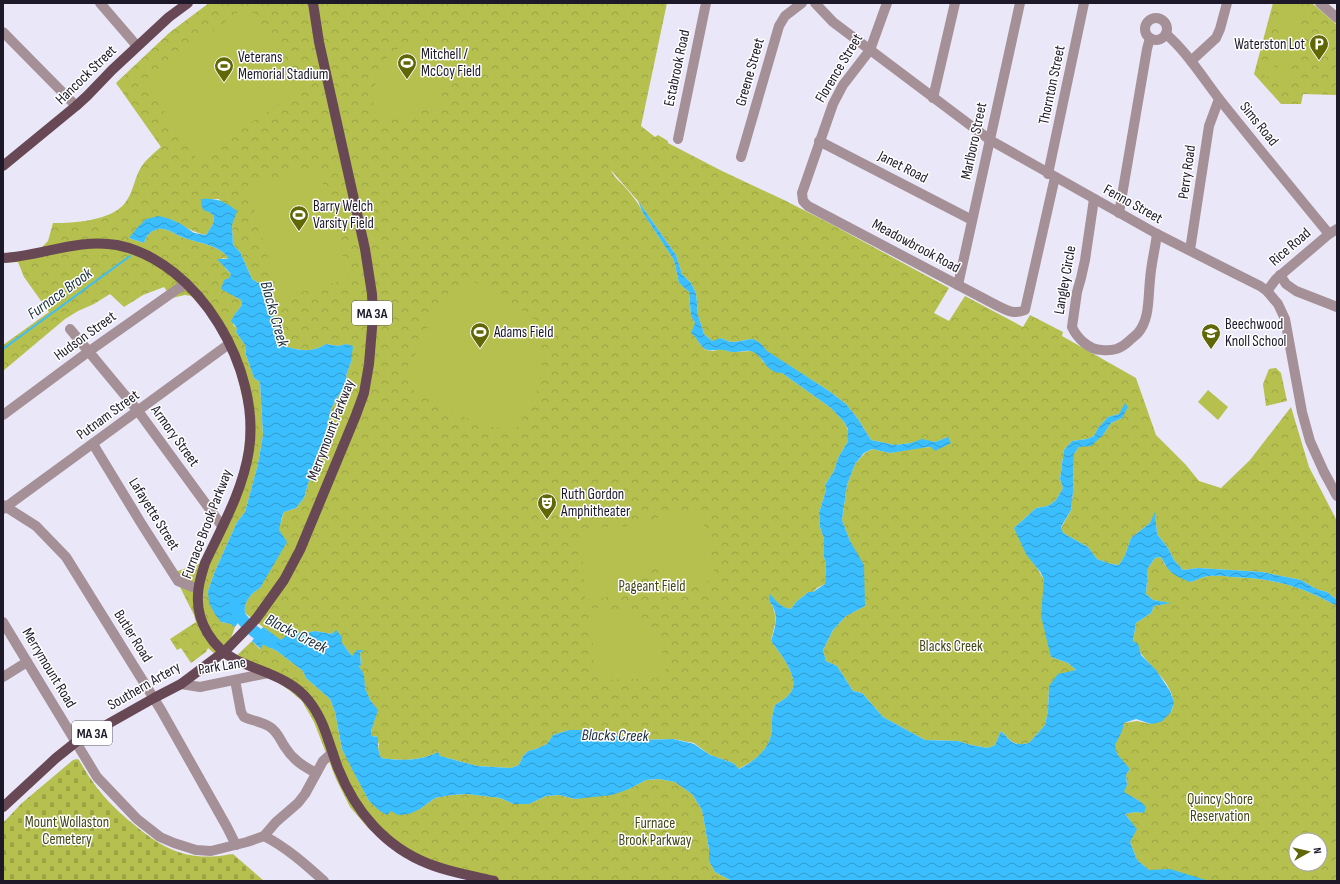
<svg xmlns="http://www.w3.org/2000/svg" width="1340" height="884" font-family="'Sofia Sans Condensed',sans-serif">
<defs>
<pattern id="cemetery-stones" width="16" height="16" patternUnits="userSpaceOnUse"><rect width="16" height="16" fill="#b5c04e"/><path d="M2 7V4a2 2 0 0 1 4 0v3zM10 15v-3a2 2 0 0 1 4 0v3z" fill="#9ba444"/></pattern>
<pattern id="park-crowns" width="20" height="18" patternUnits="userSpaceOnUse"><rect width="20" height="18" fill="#b5c04e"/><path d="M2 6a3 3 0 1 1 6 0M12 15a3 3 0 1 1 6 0" fill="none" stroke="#9ba444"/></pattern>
<pattern id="water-waves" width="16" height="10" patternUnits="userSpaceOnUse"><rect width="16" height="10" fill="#3abefd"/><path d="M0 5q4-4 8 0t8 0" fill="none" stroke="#309acd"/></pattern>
</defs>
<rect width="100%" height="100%" fill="#eae7f8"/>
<path fill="url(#cemetery-stones)" d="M77 759 79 760C95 788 108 803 132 823 165 851 189 862 233 854L264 881H3V823L22 803 73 760Z"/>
<g fill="url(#park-crowns)" fill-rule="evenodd">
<path d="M209 3H667L641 126 655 137 658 135 668 141V143L722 171 784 200 829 223 949 288 934 313 949 321 965 296 1023 327 1030 315 1063 332 1062 336 1136 378 1156 435 1186 465 1199 481 1221 488 1250 460 1291 407 1309 467 1337 521V600L1327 592 1316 589 1301 580 1262 572 1198 568 1183 570 1174 560 1168 548 1157 534 1155 513 1150 523 1131 538 1125 555 1119 565 1111 564 1097 559 1088 547 1063 533 1061 528 1071 510 1073 492 1074 454 1079 447 1103 435 1111 423 1122 418 1119 414 1108 417 1098 428 1094 436 1087 439 1072 441 1064 450 1060 479 1063 488 1056 500 1048 506 1036 508 1014 528 1044 580V589L1051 657 1068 663 1076 670 1049 686 1048 711 1045 725 1029 743C1013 746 1012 742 1001 731L995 745 988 748 971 745 958 741 925 740 883 717 862 693 853 691 837 666 826 661 823 650 833 630 846 616 865 606 850 541 842 520 847 485 855 464 865 453 872 449 890 453 917 448 931 447 948 437 935 442 922 440 911 443 895 445 871 440 858 419 846 404 829 391 766 351C753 333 750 341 733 342 729 342 725 340 721 338L713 342 704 334 698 315 696 293 691 283 682 274 676 255 638 201 611 170C614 177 618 180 623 185 630 193 639 203 643 213L674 260 679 283 689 292 691 316 695 323 697 337 699 343 706 350 713 351 722 349 731 352 752 351 759 355 763 362 782 373 831 408 844 422 848 430V441L838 458 834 471 825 485 826 490 819 513 820 527 824 539V557L826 564 825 584 817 588 813 592H808L805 595 797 601 791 609 785 608 769 600C779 616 775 624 771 641 779 652 799 676 792 690 789 697 781 701 775 705 774 710 772 715 772 720 772 724 772 727 772 730 770 750 755 761 738 769L733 763 710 755 694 743 673 739 643 740 584 730H569L553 735 547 744 536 749 528 751 523 756 519 765 511 768 477 766 440 756 438 752C422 761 399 761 381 758L378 749 379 744 377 741 378 737 372 736 371 731 377 710C372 703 367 696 365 688 363 677 365 677 359 666L361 664 360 653 363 650 352 656 342 643 332 634 315 631 303 634 290 632 281 641 245 613C243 603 251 593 260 588L284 512 296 508 304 498 310 477 320 457 331 409 340 393 347 387 348 381 346 376 351 362 346 344 338 346 326 344C313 353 297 351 282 345L273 317 274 308 265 287 252 279 240 252 233 245 232 225 219 199H201L209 212 214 216 213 224 206 235C191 232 183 225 170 219L129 238 144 243C146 236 150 231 158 229 166 227 175 234 182 237 197 243 216 244 227 256L228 259 222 258 225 268 231 274 225 291 241 300 242 305 235 314 233 325 237 328 236 332 245 345 246 355 254 378 260 382 263 435 258 464 245 512 237 522 215 571 208 591 221 622 231 624 235 627 230 641 216 655 208 648 206 652 191 663 181 648 177 650 170 639 196 622 194 615 175 577 178 571 201 563 207 556 244 464 246 413 235 366 217 329 206 312 191 296 185 295 172 298 164 287 143 295 124 307 110 294 94 304 78 311 65 319 3 371V345L49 312 24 277 18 262 3 263V255L41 248 48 241 53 223C74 223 111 221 125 203 133 193 134 180 140 169 145 160 154 153 161 147L116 83 169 33Z"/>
<path d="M1273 3H1312L1337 25V95L1303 94 1301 104H1281L1254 74Z"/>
<path d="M1276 368 1281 373 1287 401 1266 406 1263 384 1269 369Z"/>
<path d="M1161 557 1165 565 1190 582C1195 581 1200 578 1204 577 1213 575 1223 576 1232 577 1272 578 1302 586 1337 606V881H1154L1149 870 1137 860 1130 842V820L1125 814 1135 812 1144 813 1141 802 1123 792 1127 785 1126 775 1130 769C1124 763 1114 755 1115 745 1116 739 1122 730 1124 723L1137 721 1151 724 1171 712C1172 710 1173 706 1173 703 1174 686 1153 669 1143 656 1138 651 1139 645 1133 641L1136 623 1151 613 1154 606 1169 603 1153 600 1146 594 1148 568 1155 558ZM1296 840H1320V864H1296Z"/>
<path d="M252 641 260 649 263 644 277 651 303 671 306 678 330 699 335 712 342 749 369 801 391 810 420 809 435 798 451 795 467 794 500 798 514 804H529L546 796 559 795 575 799 629 789 646 780 659 779 675 782 692 794 702 810 709 849V861L715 872 732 881H479L387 844 368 828 350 807 336 779 314 722 302 701 289 690 268 676 232 660Z"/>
</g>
<g fill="#b5c04e">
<path d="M1282 3H1287L1306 9 1303 20 1279 12Z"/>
<path d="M247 6 305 85 198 160 143 82Z"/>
<path d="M1278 16 1301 24 1298 35 1274 27Z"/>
<path d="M423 35 444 103 379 123C378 119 375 114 374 109 371 94 379 63 391 54 401 45 412 41 423 35Z"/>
<path d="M1276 35 1299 43 1296 54 1272 46Z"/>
<path d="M1271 50 1295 57 1291 68 1268 60Z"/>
<path d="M1267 64 1290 72 1287 83 1263 75Z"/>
<path d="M318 166 349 279 279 298 248 186Z"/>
<path d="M468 278 519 308 536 321 540 331 542 363 540 384 530 406 516 429 482 426 414 391 407 372 437 308Z"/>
<path d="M1208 390 1228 407 1218 420 1198 402Z"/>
<path d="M694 510 702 516 716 580C687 585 670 582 648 563 634 588 613 600 585 600L581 535 589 528 630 526V524Z"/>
<path d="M591 608C636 608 666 631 666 678L600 680 594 673Z"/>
</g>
<g fill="url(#water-waves)">
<path d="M201 199C217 198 224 201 237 211L232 225 233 245 240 252 252 279 265 287 271 297 274 308 273 317 282 345C297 351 313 353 326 344L338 346 346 344 353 346 351 362 346 376 348 381 347 387 340 393 331 409 320 457 310 477 304 498 296 508 284 512 282 517 279 530 287 542 260 588C251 593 243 603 245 613L235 627 231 624 221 622 215 614 209 603 208 591 215 571 237 522 245 512 258 464 263 435 260 382 254 378 246 355 245 345 236 332 237 328 231 321 235 314 242 305 241 300 221 289 224 280 229 278 231 274 217 259H228L227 256C216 244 197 243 182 237 175 234 166 227 158 229 150 231 146 236 144 243L129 238 137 228 146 219 159 216 170 219 181 224 194 233 206 235 213 224 214 216 209 212 203 210 201 203Z"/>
<path d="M638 201 676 255 682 274 691 283 696 293 698 315 704 334 712 341 721 338C725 340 729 342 733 342 751 341 753 333 767 351L829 391 846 404 858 419 871 440 895 445 911 443 922 439 935 442 948 437 951 443 935 451 931 447H928L890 453 872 449 864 453 855 464 847 485 842 520 850 541 864 565 865 606 846 616 833 630 823 650 826 661 837 666 853 691 862 693 883 717 925 740 958 741 971 745 988 748 995 745 1001 731C1012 742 1012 746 1029 743L1045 725 1048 711 1049 686 1058 674 1076 670 1068 663 1051 657 1041 616 1044 580 1041 573 1026 554 1014 528 1036 508 1048 506 1056 500 1063 488 1060 479 1064 450 1072 441 1087 439 1094 436 1098 428 1108 417 1119 414 1125 403 1128 407 1122 418 1111 423 1103 435 1091 446 1079 447 1074 454 1073 492 1071 510 1061 527 1063 533 1088 547 1097 559 1111 564 1119 565 1125 555 1131 538 1150 523 1155 512 1157 534 1168 548 1174 560 1183 570 1198 568 1262 572 1301 580 1316 589 1327 592 1337 600V606C1302 586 1272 578 1232 577 1223 576 1213 575 1204 577 1200 578 1195 581 1190 582 1175 576 1169 573 1161 557L1155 558 1148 568 1146 594 1153 600 1171 603 1154 606 1151 613 1136 623 1133 641 1138 644 1141 655 1156 670 1170 691 1174 702 1171 712 1161 722 1151 724 1136 719 1124 723 1122 731 1115 745 1117 754 1130 769 1126 775 1127 785 1124 792 1141 802 1146 807 1144 813 1135 812 1125 814 1137 829 1130 842 1137 860 1149 870 1170 869 1209 881H732L715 872 709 861V849L702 810 692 794 675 782 659 779 646 780 629 789 612 795 575 799 559 795 546 796 529 804H514L500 798 467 794 451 795 435 798 420 809 409 814 398 815 391 811 387 815 380 811 369 801 352 769 342 749 335 712 330 699 306 678 303 671 277 651 263 644 261 649 252 641 263 627 281 640 294 629 303 634 315 631 332 634 336 630 342 637V643L352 656 357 650H363L360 653 361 665 359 666 364 675 365 688 370 700 378 710 371 731 372 736 378 737V749L381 758C399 761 422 761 438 752L440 756 477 766 511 768 519 765 523 756 528 751 536 749 547 744 553 735 569 730H584L643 740 673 739 694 744 710 755 733 763 739 769C755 761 770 749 772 730 772 727 772 724 772 720 772 715 774 710 775 705 781 701 789 697 792 690 799 676 779 652 771 641 774 631 778 620 774 609 771 601 768 604 770 594 776 601 781 608 791 609L797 601 805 595 808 592H813L825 584 826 564 824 557V539L820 527 819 513 826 490 825 485 834 471 838 458 848 441V429L844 422 831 408 782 373C765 373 764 356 753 352 747 349 739 353 732 352 729 352 726 350 723 350 717 349 711 352 705 349 698 344 698 338 691 333L695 323 691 316 689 292 679 283 674 260 643 213Z"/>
</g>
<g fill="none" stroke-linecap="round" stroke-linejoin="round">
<path stroke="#3abefd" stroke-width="2" d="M3 349 130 256"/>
<path stroke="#3abefd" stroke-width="12" d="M235 606 234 607C242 622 255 634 271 642"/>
<g stroke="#a59097" stroke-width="10">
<path d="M100 3 137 46"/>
<path d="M815 3 833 22 990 140 1157 234 1234 273 1260 286 1267 291 1278 304 1285 319 1302 412 1310 441 1324 472 1337 496"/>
<path d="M887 3 870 50 843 85 833 104 802 193 803 201 808 206 996 305C1006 310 1014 315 1025 310L1055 177"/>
<path d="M1320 3 1337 18"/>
<circle cx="1156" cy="29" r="11"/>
<path d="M3 32 76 106"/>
<path d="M1166 34C1187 52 1203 78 1220 100 1256 145 1292 189 1329 234"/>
<path d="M1191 61 1216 38 1220 29 1227 3"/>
<path d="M933 98 955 3"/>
<path d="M678 139 706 3"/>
<path d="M819 141 972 220"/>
<path d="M741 157 779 26 785 16 802 3"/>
<path d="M1048 174 1084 3"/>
<path d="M1094 199 1085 260 1081 278 1077 292 1072 327C1077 338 1089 350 1102 350 1114 351 1120 349 1129 341 1132 338 1135 336 1138 333 1150 319 1148 297 1150 280 1151 264 1155 250 1157 234"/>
<path d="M1119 213 1147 49 1150 38"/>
<path d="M1190 250 1209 126 1219 99"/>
<path d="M1280 275 1286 284 1296 291 1337 307"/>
<path d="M958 285 1020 3"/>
<path d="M1267 291 1276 279 1329 234 1337 229"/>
<path d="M70 329 138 411 222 526"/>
<path d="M3 415 88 352 186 283"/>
<path d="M93 444 141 523 178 581 198 589"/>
<path d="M3 505 36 526 66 557 161 710 227 827 236 845"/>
<path d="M3 509 229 344"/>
<path d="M3 622 97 777 137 819 160 837 174 843 196 850 211 851 247 842 264 836 276 822 298 803 305 794 323 761 332 753"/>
<path d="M3 677 27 662"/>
<path d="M235 680 241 712 244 717C253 721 263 722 270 727 278 732 280 740 285 747 293 760 303 766 316 773"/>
<path d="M181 684 200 687 268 673"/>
<path d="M264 836C286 847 305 864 324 881"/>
</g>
<g stroke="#694855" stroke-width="10">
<path d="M3 166 76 106 87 96 112 70 169 17 188 3"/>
<path d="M3 258C41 256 78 238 117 245 200 262 261 370 249 450 243 490 222 527 205 563 202 573 198 584 198 595 196 622 213 648 236 660 261 672 292 678 309 701 325 721 329 745 338 768 355 811 385 847 429 864 450 872 472 876 494 881"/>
<path d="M3 807 56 758 76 742 154 698 181 684 225 651 256 619 284 580 300 550 356 415 364 393 369 364 373 316 372 294 365 249 319 42 313 3"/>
</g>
</g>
<defs>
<symbol id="parking-pin" viewBox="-11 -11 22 30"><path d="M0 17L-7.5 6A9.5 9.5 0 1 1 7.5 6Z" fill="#606707" stroke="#fff"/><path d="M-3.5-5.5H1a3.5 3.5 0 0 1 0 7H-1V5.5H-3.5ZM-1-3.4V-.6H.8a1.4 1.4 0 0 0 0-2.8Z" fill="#fff"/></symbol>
<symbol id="stadium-pin" viewBox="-11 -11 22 30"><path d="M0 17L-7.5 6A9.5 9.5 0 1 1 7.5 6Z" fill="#606707" stroke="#fff"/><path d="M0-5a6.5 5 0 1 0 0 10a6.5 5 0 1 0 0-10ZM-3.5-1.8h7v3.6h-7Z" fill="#fff"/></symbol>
<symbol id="school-pin" viewBox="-11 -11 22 30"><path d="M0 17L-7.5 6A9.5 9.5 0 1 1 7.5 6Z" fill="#606707" stroke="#fff"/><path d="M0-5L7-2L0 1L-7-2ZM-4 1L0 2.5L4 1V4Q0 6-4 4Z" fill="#fff"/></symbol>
<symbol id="theatre-pin" viewBox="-11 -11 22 30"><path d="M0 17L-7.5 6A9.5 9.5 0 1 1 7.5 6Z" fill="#606707" stroke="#fff"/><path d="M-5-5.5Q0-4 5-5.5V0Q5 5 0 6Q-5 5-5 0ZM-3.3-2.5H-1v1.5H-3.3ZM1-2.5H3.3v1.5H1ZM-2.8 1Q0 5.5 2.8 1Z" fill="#fff"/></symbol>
</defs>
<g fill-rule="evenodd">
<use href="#parking-pin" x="1308" y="33" width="22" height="30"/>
<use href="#stadium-pin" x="396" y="52" width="22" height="30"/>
<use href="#stadium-pin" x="213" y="55" width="22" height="30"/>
<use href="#stadium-pin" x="288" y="204" width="22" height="30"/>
<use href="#stadium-pin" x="469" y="321" width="22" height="30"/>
<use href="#school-pin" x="1200" y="322" width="22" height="30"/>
<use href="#theatre-pin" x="536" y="492" width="22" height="30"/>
</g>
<g text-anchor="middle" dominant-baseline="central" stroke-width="3" stroke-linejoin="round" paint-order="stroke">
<g fill="#fff" stroke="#615e69" stroke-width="1">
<rect x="352" y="301" width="40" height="24" rx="3"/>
<rect x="72" y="721" width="40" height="24" rx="3"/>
</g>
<g font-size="14" font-weight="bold" fill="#1d1929">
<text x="372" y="313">MA 3A</text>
<text x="92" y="733">MA 3A</text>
</g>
<g font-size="15" fill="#1d1929" stroke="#fff" text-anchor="start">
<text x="1305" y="44" text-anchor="end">Waterston Lot</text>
<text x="421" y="54">Mitchell /<tspan x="421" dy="17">McCoy Field</tspan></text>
<text x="238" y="57">Veterans<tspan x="238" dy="17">Memorial Stadium</tspan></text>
<text x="313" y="206">Barry Welch<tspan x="313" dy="17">Varsity Field</tspan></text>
<text x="1225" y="324">Beechwood<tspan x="1225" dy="17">Knoll School</tspan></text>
<text x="494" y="332">Adams Field</text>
<text x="561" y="494">Ruth Gordon<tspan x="561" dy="17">Amphitheater</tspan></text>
</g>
<g font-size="15" fill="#1d1929" stroke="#fff">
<text transform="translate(677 68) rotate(-78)">Estabrook Road</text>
<text transform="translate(839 68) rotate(-59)">Florence Street</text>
<text transform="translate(750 72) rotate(-74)">Greene Street</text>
<text transform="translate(86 75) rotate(-44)">Hancock Street</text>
<text transform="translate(1052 85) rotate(-78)">Thornton Street</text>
<text transform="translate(1259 124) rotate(51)">Sims Road</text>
<text transform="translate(974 141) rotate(-78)">Marlboro Street</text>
<text transform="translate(903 167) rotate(27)">Janet Road</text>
<text transform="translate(1187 172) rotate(-82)">Perry Road</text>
<text transform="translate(1133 204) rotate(29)">Fenno Street</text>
<text transform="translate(916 246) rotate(28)">Meadowbrook Road</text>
<text transform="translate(1290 247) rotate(-41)">Rice Road</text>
<text transform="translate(1065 280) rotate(-80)">Langley Circle</text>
<text transform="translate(85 336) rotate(-36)">Hudson Street</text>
<text transform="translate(108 415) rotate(-36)">Putnam Street</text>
<text transform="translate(331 430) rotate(-69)">Merrymount Parkway</text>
<text transform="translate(175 436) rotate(54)">Armory Street</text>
<text transform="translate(154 514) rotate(58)">Lafayette Street</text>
<text transform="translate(207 524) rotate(-69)">Furnace Brook Parkway</text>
<text transform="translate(133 636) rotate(58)">Butler Road</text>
<text transform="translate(222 666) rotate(-9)">Park Lane</text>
<text transform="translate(49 668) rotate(59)">Merrymount Road</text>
<text transform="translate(144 686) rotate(-30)">Southern Artery</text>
</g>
<g font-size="15" fill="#424717" stroke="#fff">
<text x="652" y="586">Pageant Field</text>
<text x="951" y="646">Blacks Creek</text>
<text x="1220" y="799">Quincy Shore<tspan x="1220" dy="17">Reservation</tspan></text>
<text x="67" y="822">Mount Wollaston<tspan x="67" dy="17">Cemetery</tspan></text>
<text x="655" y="823">Furnace<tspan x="655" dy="17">Brook Parkway</tspan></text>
</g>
<g font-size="16" font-style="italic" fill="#1a2f3b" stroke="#fff">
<text transform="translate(60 294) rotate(-36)">Furnace Brook</text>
<text transform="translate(274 314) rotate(74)">Blacks Creek</text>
<text transform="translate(296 634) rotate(27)">Blacks Creek</text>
<text transform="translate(615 736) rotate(1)">Blacks Creek</text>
</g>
</g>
<rect width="1340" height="884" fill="none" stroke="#1d1929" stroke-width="8"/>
<g transform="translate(1308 852) rotate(82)"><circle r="19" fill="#ffffff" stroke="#a5a3a9"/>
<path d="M0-3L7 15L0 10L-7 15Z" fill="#606707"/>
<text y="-6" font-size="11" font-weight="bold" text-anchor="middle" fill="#1d1929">N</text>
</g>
</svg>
